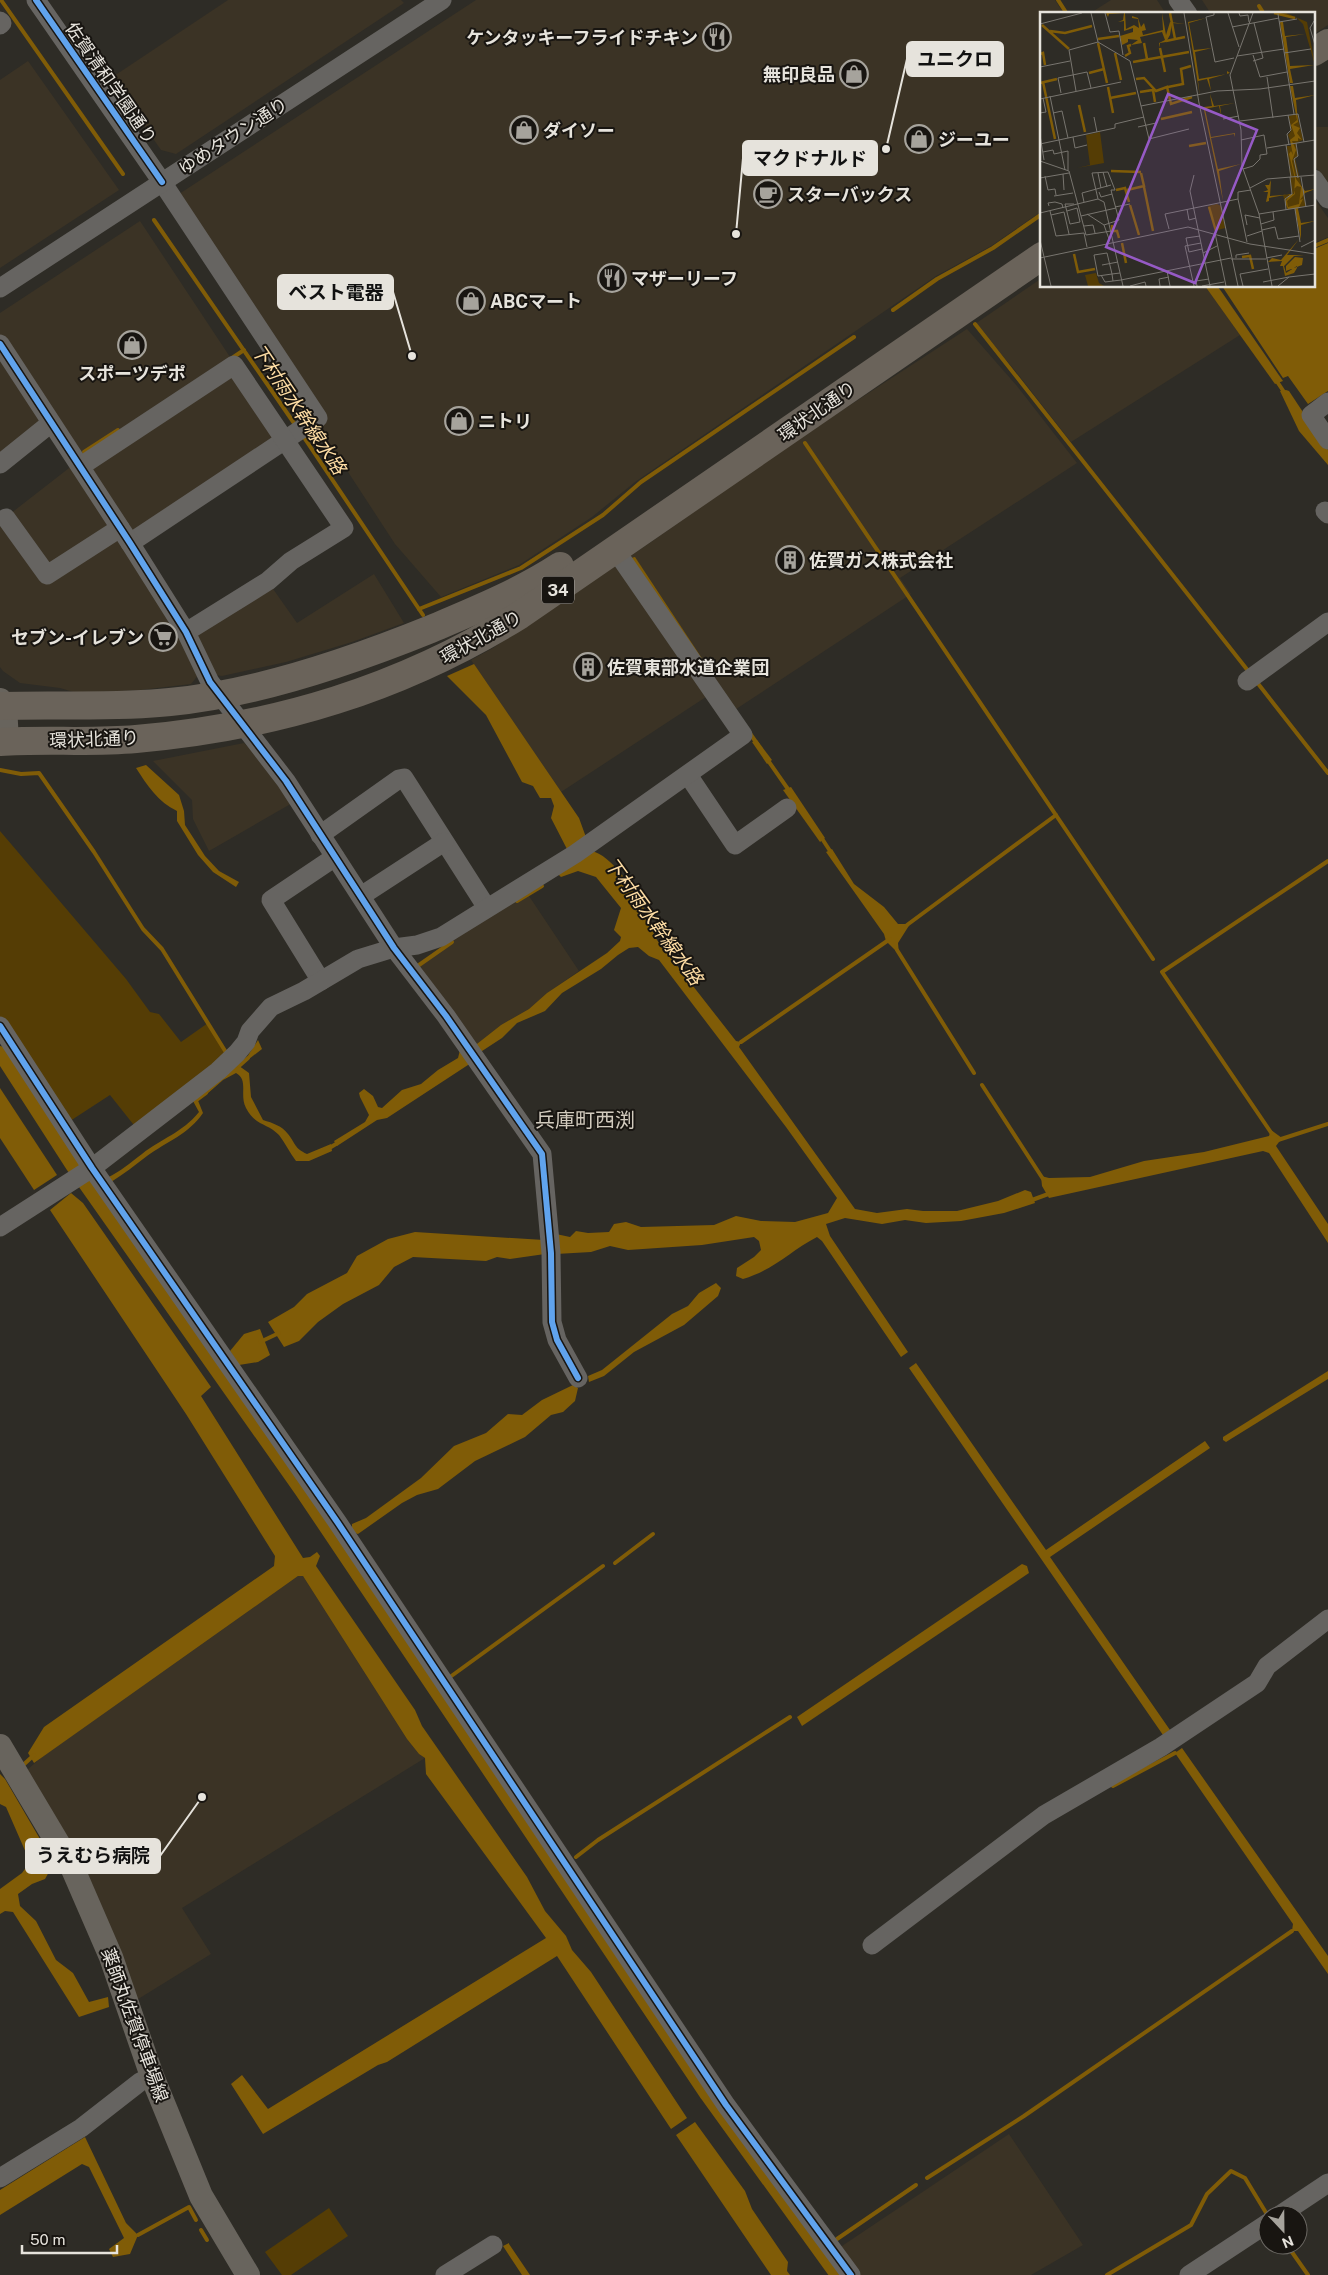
<svg xmlns="http://www.w3.org/2000/svg" width="1328" height="2275" font-family="'Public Sans','Noto Sans JP',sans-serif">
<rect width="100%" height="100%" fill="#2e2c26"/>
<g fill="#3b3325">
<path d="M228 0H401L404 3 176 154 161 150 111 78Z"/>
<path d="M476 0H1055L1064 14H1042V211L991 246 936 276 635 482 592 517 519 565 441 597 395 544 318 426 176 196Z"/>
<path d="M1111 0H1157L1166 14H1089Z"/>
<path d="M1202 0H1328V25L1314 34V14H1211Z"/>
<path d="M28 61 119 190 0 268V80Z"/>
<path d="M1314 127H1328V184L1314 165Z"/>
<path d="M1314 198 1328 218V237L1314 243Z"/>
<path d="M140 221 232 360 86 454 75 448 0 335V313Z"/>
<path d="M1042 278V286H1205L1240 335 1071 442 1013 368 975 324Z"/>
<path d="M967 329 1017 386 1077 463 900 578 911 594 724 717 709 695 561 792 471 660 493 648 651 542 801 437Z"/>
<path d="M0 354 40 418 38 425 0 457Z"/>
<path d="M233 370 279 439 131 534 88 468Z"/>
<path d="M73 465 108 521V528L53 564H46L10 514Z"/>
<path d="M4 524 47 583 118 536 168 610 199 674 191 684 140 690 77 693 60 688 20 683 3 671 0 667V527Z"/>
<path d="M374 574 404 623 352 642 286 662 222 676 216 675 196 634 271 586 297 623Z"/>
<path d="M244 743 281 781 294 802 209 851 193 819 192 800 153 761Z"/>
<path d="M527 893 579 971 547 993 529 1009 501 1025 473 1047 414 967 470 926Z"/>
<path d="M298 1576H303L407 1739 419 1754 425 1758 182 1908 211 1954 135 2001 27 1770 43 1756Z"/>
<path d="M1009 2134 1083 2245 1031 2275H858L839 2248Z"/>
</g>
<g fill="#553d05">
<path d="M0 831 126 979 150 1012 159 1014 181 1042 208 1023 227 1054 137 1129 110 1095 67 1123 0 1020Z"/>
<path d="M329 2208 348 2236 291 2275H282L265 2252Z"/>
</g>
<g fill="#805c07">
<path d="M1328 243V391L1308 404 1288 376 1283 378 1222 286H1314V249Z"/>
<path d="M1205 286H1217L1221 291 1283 381 1275 384Z"/>
<path d="M1286 390 1289 391 1328 450V465L1299 431 1280 391Z"/>
<path d="M635 557 703 660 699 663 631 558Z"/>
<path d="M474 664 579 818 591 851C612 855 633 889 643 907 649 918 651 929 657 940L736 1041 741 1042 739 1047 855 1209 877 1213 907 1209 923 1211H957L998 1201 1025 1190 1031 1192 1035 1203 1004 1213 961 1221 926 1223 905 1220 882 1224 845 1218 826 1224 830 1236 908 1352 901 1357 822 1241 817 1237C790 1251 774 1270 743 1279L736 1276 737 1268 754 1257 761 1250 759 1241 754 1237 702 1245 628 1250 610 1246 591 1252 556 1254V1234L570 1237 576 1231 588 1233 609 1232 614 1224 626 1222 641 1227 714 1225 736 1216 761 1221 795 1222 828 1213 837 1198 786 1127 659 960 649 956 638 947 629 948 618 955 601 969 562 993 545 1011 517 1023 502 1038 479 1053 473 1047 501 1025 529 1009 547 993 607 953 620 941 621 937 614 930 621 908 596 877 578 871 561 877 558 874 568 851 551 818 554 806 551 798H540L533 786 522 782 486 715 447 676Z"/>
<path d="M757 740 772 760 767 764 752 742Z"/>
<path d="M146 765 179 795 184 811 185 825 205 856 219 871 239 882 236 887 213 872 198 855 177 821V811C158 802 147 785 136 768Z"/>
<path d="M791 787 825 838 820 842 783 790Z"/>
<path d="M832 849 854 884 884 907 898 924H910L898 943 899 954 886 941 884 934 826 852Z"/>
<path d="M258 1040 262 1049 249 1059 247 1057Z"/>
<path d="M460 1050 471 1063 387 1118 377 1120 337 1146 334 1141 365 1122 369 1115 360 1097 359 1093 364 1089 373 1096 378 1107 382 1108 402 1090 421 1084 438 1070 458 1058Z"/>
<path d="M235 1063 249 1073 251 1097 263 1120C273 1123 282 1126 288 1134 296 1144 294 1148 307 1154L331 1144 332 1151 309 1161H296C290 1153 285 1143 279 1135 268 1123 255 1126 246 1108 239 1095 249 1080 236 1073L223 1080 207 1094 204 1091Z"/>
<path d="M0 1088 57 1175 34 1190 0 1138Z"/>
<path d="M197 1098 203 1113C189 1134 166 1142 147 1156 135 1165 124 1174 111 1182L107 1178C121 1171 130 1163 142 1154 162 1138 182 1133 199 1112L193 1101Z"/>
<path d="M1271 1130 1282 1138 1276 1146 1328 1224V1243L1269 1153 1263 1151 1049 1198 1042 1186 1041 1176 1049 1178 1090 1177 1144 1161 1204 1152 1269 1136Z"/>
<path d="M71 1193 83 1203 211 1387 201 1396 303 1558 310 1557 317 1552 320 1556 316 1566 415 1710 422 1726 527 1877 545 1911 566 1936 572 1950 591 1972 687 2118 671 2129 557 1956 387 2062 378 2065 263 2134 231 2084 242 2075 268 2109 546 1938 426 1774 425 1758 419 1754 407 1739 303 1576H298L34 1763 28 1753 44 1727 274 1566 275 1556 186 1414 50 1210Z"/>
<path d="M415 1232 544 1240 545 1254 510 1259 497 1257 486 1261 413 1257 394 1267 379 1285 343 1304 318 1322 299 1341 284 1347 268 1322 294 1307 307 1294 347 1273 357 1256 388 1239Z"/>
<path d="M716 1283 721 1288 718 1296 684 1325 634 1352 604 1376 589 1382 588 1376 602 1370 672 1314 688 1306 699 1293Z"/>
<path d="M260 1329 270 1355 258 1362 239 1365 230 1351 244 1334Z"/>
<path d="M916 1363 1046 1550 1205 1441 1210 1448 1050 1557 1170 1730 1163 1735 909 1368Z"/>
<path d="M1328 1371V1379L1226 1442 1223 1440V1437Z"/>
<path d="M573 1385 578 1388 575 1401 563 1412 551 1415 525 1437 475 1461 438 1489 417 1495 402 1503 358 1534 352 1532V1524L366 1518 421 1478 454 1446 486 1433 508 1414 522 1415 542 1400Z"/>
<path d="M1022 1564 1027 1566 1029 1573 802 1726 797 1717Z"/>
<path d="M1182 1748 1328 1956V1974L1298 1931H1292L1293 1924 1175 1753Z"/>
<path d="M0 1774 5 1779 54 1863 45 1879 32 1884 18 1894 20 1906 36 1921 56 1960 73 1973 89 2002 108 1997 109 2007 79 2017 13 1912 5 1911 0 1914V1889L22 1873 30 1862 6 1807 0 1804Z"/>
<path d="M695 2122 745 2191 752 2209 788 2262 787 2271 790 2275H771L676 2135Z"/>
<path d="M85 2137 126 2223 138 2235 130 2254 113 2257 109 2249 124 2238 89 2167 82 2164 0 2215V2190Z"/>
<path d="M509 2243V2244L530 2275H522L503 2246Z"/>
</g>
<g fill="none" stroke-linecap="round" stroke-linejoin="round">
<g stroke="#805c07" stroke-width="4">
<path d="M1 0 123 174"/>
<path d="M1058 0 1067 14"/>
<path d="M1259 6 1264 14"/>
<path d="M154 220 296 426"/>
<path d="M1314 246 1328 240"/>
<path d="M893 310 937 279 993 248 1042 214"/>
<path d="M975 324 1249 672"/>
<path d="M232 358 244 350"/>
<path d="M1276 380 1286 395"/>
<path d="M303 436 423 615"/>
<path d="M805 443 1153 959"/>
<path d="M86 457 84 452 118 430"/>
<path d="M419 609 521 568 603 515 641 482 854 337"/>
<path d="M1256 681 1328 773"/>
<path d="M749 732 758 745"/>
<path d="M767 759 790 792"/>
<path d="M0 770 21 774 39 773 94 852 143 929 162 949 227 1054"/>
<path d="M821 837 832 854"/>
<path d="M517 901 542 886"/>
<path d="M907 925 1056 815"/>
<path d="M897 950 974 1073"/>
<path d="M419 965 452 942"/>
<path d="M741 1042 890 939"/>
<path d="M239 1066 248 1058"/>
<path d="M982 1085 1043 1179"/>
<path d="M198 1099 206 1093"/>
<path d="M1272 1134 1162 972 1328 861"/>
<path d="M1278 1140 1328 1124"/>
<path d="M331 1147 336 1144"/>
<path d="M1032 1200 1051 1193"/>
<path d="M260 1342 279 1333"/>
<path d="M615 1563 653 1534"/>
<path d="M450 1677 603 1566"/>
<path d="M21 1767 34 1755"/>
<path d="M1113 1786 1175 1753"/>
<path d="M576 1857 598 1840 790 1717"/>
<path d="M927 2178 1024 2116 1292 1931"/>
<path d="M201 2230 207 2240"/>
<path d="M138 2235 189 2207 196 2220"/>
<path d="M837 2239 916 2185"/>
<path d="M1287 2245 1308 2275"/>
<path d="M1107 2275 1191 2225 1207 2194 1231 2171 1245 2178 1268 2216"/>
</g>
<path stroke="#805c07" stroke-width="14" d="M0 1053 72 1165 303 1493 707 2095 837 2275"/>
<g stroke="#666461" stroke-width="19">
<path d="M36 0 162 182 318 418 130 543"/>
<path d="M1178 0 1188 14"/>
<path d="M0 21 2 23 0 25"/>
<path d="M1314 179 1328 199"/>
<path d="M0 288 442 0"/>
<path d="M0 344 130 543 186 632 210 682 286 781 394 948 446 1016 542 1154 551 1253 552 1322 557 1340 578 1378"/>
<path d="M1328 402 1311 415 1328 440"/>
<path d="M0 464 51 423"/>
<path d="M81 466 234 365 344 528 291 561 268 581 186 632"/>
<path d="M1325 511 1328 514"/>
<path d="M6 518 47 575 120 528"/>
<path d="M1247 681 1328 622"/>
<path d="M688 775 735 845 787 808"/>
<path d="M320 835 399 779 404 778 487 908"/>
<path d="M361 896 444 842"/>
<path d="M321 981 271 900 335 857"/>
<path d="M0 1026 92 1168 338 1523 726 2105 851 2275"/>
<path d="M0 1227 92 1168 218 1071 237 1053 246 1042 250 1031 271 1007 304 991 358 959 394 948 417 945 441 937 575 854 743 735 616 551"/>
<path d="M872 1945 1044 1815 1161 1747 1257 1683 1267 1666 1328 1619"/>
<path d="M0 2178 81 2128 140 2082 152 2076"/>
<path d="M1280 2215 1328 2183"/>
<path d="M445 2275 493 2245"/>
<path d="M1189 2275 1268 2223"/>
</g>
<g stroke="#68645d" stroke-width="24">
<path d="M0 700 5 706 7 741"/>
<path d="M0 1746 72 1867 111 1957 152 2076 201 2196 248 2275"/>
</g>
<g stroke="#6a635a" stroke-width="28">
<path d="M1314 52 1328 43"/>
<path d="M0 706C56 704 114 708 170 702 256 694 352 661 431 629 476 610 520 592 560 566"/>
<path d="M0 742C45 739 91 743 136 739 275 727 401 689 520 615L1042 256"/>
</g>
<defs>
<g id="cycleway">
<path d="M36 0 162 182"/>
<path d="M0 344 130 543 186 632 210 682 286 781 394 948 446 1016 542 1154 551 1253 552 1322 557 1340 578 1378"/>
<path d="M0 1026 92 1168 338 1523 726 2105 851 2275"/>
</g>
</defs>
<use href="#cycleway" stroke="#181511" stroke-width="9"/>
<use href="#cycleway" stroke="#60a3ed" stroke-width="6"/>
</g>
<defs>
<symbol id="restaurant-ring" viewBox="-11 -11 22 22"><circle r="9.5" fill="#181511" stroke="#a6a39c" stroke-width="1.5"/><path d="M-5-6h1v4h1v-4h1v4h1v-4h1v5L-1.5 .5V6h-2V.5L-5-1ZM5-6V6H3V1.5H1.5Q1.5-4 5-6Z" fill="#a6a39c"/></symbol>
<symbol id="shop-ring" viewBox="-11 -11 22 22"><circle r="9.5" fill="#181511" stroke="#a6a39c" stroke-width="1.5"/><path d="M-5-2.5h2.3a2.7 3.5 0 0 1 5.4 0H5L5.5 6h-11ZM-1.5-2.5h3a1.5 2.3 0 0 0-3 0Z" fill="#a6a39c"/></symbol>
<symbol id="cafe-ring" viewBox="-11 -11 22 22"><circle r="9.5" fill="#181511" stroke="#a6a39c" stroke-width="1.5"/><path d="M-5.5-4.5H6V0H3Q3 3.5 0 3.5H-2.5Q-5.5 3.5-5.5 0ZM3-3.2v2h1.7v-2ZM-6 4.5H4V6H-6Z" fill="#a6a39c"/></symbol>
<symbol id="building-ring" viewBox="-11 -11 22 22"><circle r="9.5" fill="#181511" stroke="#a6a39c" stroke-width="1.5"/><path d="M-4-6H4V6H1V3H-1V6H-4ZM-2.5-4.3h1.7v1.8h-1.7ZM.8-4.3h1.7v1.8H.8ZM-2.5-1h1.7V.8h-1.7ZM.8-1h1.7V.8H.8Z" fill="#a6a39c"/></symbol>
<symbol id="supermarket-ring" viewBox="-11 -11 22 22"><circle r="9.5" fill="#181511" stroke="#a6a39c" stroke-width="1.5"/><path d="M-6-5.5h2.5l.6 2H6L4.5 2H-2.5L-4.4-4H-6ZM-1.5 3.2a1.3 1.3 0 1 0 .1 0ZM3 3.2a1.3 1.3 0 1 0 .1 0Z" fill="#a6a39c"/></symbol>
</defs>
<g fill-rule="evenodd">
<use href="#restaurant-ring" x="701" y="21" width="32" height="32"/>
<use href="#shop-ring" x="838" y="58" width="32" height="32"/>
<use href="#shop-ring" x="508" y="114" width="32" height="32"/>
<use href="#shop-ring" x="903" y="123" width="32" height="32"/>
<use href="#cafe-ring" x="752" y="178" width="32" height="32"/>
<use href="#restaurant-ring" x="596" y="262" width="32" height="32"/>
<use href="#shop-ring" x="455" y="285" width="32" height="32"/>
<use href="#shop-ring" x="116" y="329" width="32" height="32"/>
<use href="#shop-ring" x="443" y="405" width="32" height="32"/>
<use href="#building-ring" x="774" y="544" width="32" height="32"/>
<use href="#supermarket-ring" x="147" y="621" width="32" height="32"/>
<use href="#building-ring" x="572" y="651" width="32" height="32"/>
</g>
<g text-anchor="middle" dominant-baseline="central" stroke-width="4" stroke-linejoin="round" paint-order="stroke">
<rect fill="#181511" stroke="#a8a59f" stroke-width="1" x="542" y="576.5" width="32" height="27" rx="4"/>
<g font-size="16" font-weight="bold" fill="#e6e3dc">
<text x="558" y="590">34</text>
</g>
<g font-size="18" font-weight="bold" fill="#e6e3dc" stroke="#181511" text-anchor="start">
<text x="698" y="37" text-anchor="end">ケンタッキーフライドチキン</text>
<text x="835" y="74" text-anchor="end">無印良品</text>
<text x="543" y="130">ダイソー</text>
<text x="938" y="139">ジーユー</text>
<text x="787" y="194">スターバックス</text>
<text x="631" y="278">マザーリーフ</text>
<text x="490" y="301">ABCマート</text>
<text x="132" y="373" text-anchor="middle">スポーツデポ</text>
<text x="478" y="421">ニトリ</text>
<text x="809" y="560">佐賀ガス株式会社</text>
<text x="144" y="637" text-anchor="end">セブン-イレブン</text>
<text x="607" y="667">佐賀東部水道企業団</text>
</g>
<g font-size="18" fill="#e6e3dc" stroke="#181511">
<text transform="translate(111 83) rotate(55)">佐賀清和学園通り</text>
<text transform="translate(233 136) rotate(-33)">ゆめタウン通り</text>
<text transform="translate(817 411) rotate(-35)">環状北通り</text>
<text transform="translate(481 637) rotate(-29)">環状北通り</text>
<text transform="translate(94 739) rotate(-2)">環状北通り</text>
<text transform="translate(135 2025) rotate(70)">薬師丸佐賀停車場線</text>
</g>
<g font-size="19" font-style="italic" fill="#ffdea5" stroke="#181511">
<text transform="translate(299 409) rotate(56)">下村雨水幹線水路</text>
<text transform="translate(654 921) rotate(54)">下村雨水幹線水路</text>
</g>
<g font-size="20" fill="#d2cbbe" stroke="#181511">
<text x="585" y="1120">兵庫町西渕</text>
</g>
</g>
<g transform="translate(1040 12)">
<rect width="275" height="275" fill="#2e2c26"/>
<path d="M235 1H246L267 10 275 53 263 12 257 6ZM257 102 263 128 256 131 258 144 255 146 266 194 247 197 243 183 252 182 247 134H252L248 123 251 119 249 104ZM60 120 64 151 37 156 50 153 46 123ZM177 192 181 194 185 216 178 218 168 194ZM56 261 59 271 64 274H48L45 263Z" fill="#553d05"/>
<path d="M66 1H85L86 17 94 13 99 16 98 7 92 6V4L98 6 101 15 104 11 106 18 102 19 103 23 123 18 122 1 126 23 130 10 145 12 132 11 130 23 126 30 120 31V36L119 31 125 28 122 20 100 25 102 31 91 33 98 28 88 27V30L82 33 80 24 93 20V16L84 19V9L78 10 83 8 84 1 69 2 68 5ZM166 6 149 11 154 38 172 36 155 40 159 67 187 62V59L190 61 169 67 171 79 167 67 158 69 160 85 148 10ZM240 10H243L245 24 265 22 246 25 250 54 274 53 250 57 253 71H250ZM250 74H253L255 86 275 83 256 88 258 110 253 113 260 116 257 121 262 128 258 126V129H252L256 138 252 149 256 167 265 179 275 177 265 181 260 188 263 187 258 197 261 211 275 209 261 213V228L255 197H248L245 190 250 182 229 186V189L226 190 228 180H223L228 178 225 173H229L231 168 230 184 254 182 255 167 249 142 251 139 253 143 250 128 255 124 251 113 257 108ZM257 174 261 175 259 192 248 195 247 189 255 182 254 177ZM170 82 174 94 195 91 180 94 182 107 179 94 165 97 171 125 195 121V125L194 122 171 126 178 157 201 152 179 159 183 189 164 98V95L172 94ZM259 227 247 243H264L254 244 244 254 246 261 257 254V256L254 261 245 264 243 254H240L242 249 228 250 232 246 241 248ZM255 245 263 246 262 253 246 259V254Z" fill="#805c07" fill-rule="evenodd"/>
<path fill="none" stroke="#805c07" stroke-width="2.5" d="M130 1 135 27M234 1 255 6M2 13 29 37M10 19 25 21 52 14M58 27 79 24M126 29 145 25M58 31 67 71M104 31 107 47M120 36 125 60M75 41 81 68M0 42 3 41 5 53M85 44 90 41 88 34 91 33M93 50 149 40M49 61 64 57M96 67 104 66 116 79 127 75 131 92 152 85M3 70 15 127M0 71 17 67M68 75 73 101M128 75 143 72 141 57 151 54M100 80 113 78 115 90M70 86 96 81M39 93 45 120M121 107 152 100M149 134 166 131M71 159 101 160M104 175 113 219M76 178 85 176 89 190M87 178 104 174 101 161M90 193 99 223M169 195 176 219M72 213V219H77L79 226M82 231 86 251M34 242 38 260 55 257M202 245 210 244 213 257"/>
<path fill="none" stroke="#78756f" stroke-width="1" d="M51 1 58 30M65 1 70 20 79 19 83 43M144 1 159 91 198 274M174 1V3L166 5 175 50 194 46M188 1 199 35M199 1 200 4 208 3 209 10M213 1 190 63 201 118 202 154 219 202 232 274M238 2 254 102M274 9 270 16 275 33M239 10 257 7M0 12 42 1M192 15 239 6M244 41 271 37M213 43 220 65 247 60M197 44 244 37M213 49 223 46 214 11M0 55 30 49M227 65 233 106M36 79 29 38 58 30 90 49 101 94M21 81 18 66 47 60 51 76M10 84 19 128M0 87 81 70M0 101 6 100 3 86M13 101 22 99 28 126M248 103 251 118 247 122 249 133M54 105 57 120M183 107 199 104M200 109 258 102 264 130M98 115 116 111M149 117 109 127 101 94 177 79 220 77 275 69M0 123 4 148M33 125 35 136 47 133M19 128 25 158M201 128 224 123 227 142 220 143V147L213 154 203 157M256 131 258 144 254 147 258 166M0 132 75 116V112L104 105M246 133 251 165M227 136 275 128M3 140 13 138 14 142 28 139V142M0 149 29 159 46 223 71 219M28 158V142M63 160 67 175M58 161 61 176M23 162 24 178M154 163 150 179 170 274M5 164 8 178 15 177 16 183M261 165 266 195M0 166 29 161M210 176 227 167 275 163M59 180 61 185 72 182M14 184 33 181M58 187 52 161 68 160 75 178H71L72 182 79 208 64 213M198 187 207 230M44 190 42 181 71 173M9 194 8 191 15 190 22 192 23 196M75 195 90 192M147 197 149 208 156 206M255 197 260 230M246 198 245 187 252 182 250 165M10 199 16 224 44 221 47 235M27 199 37 196 40 210 30 212 25 192H34M0 201 58 187 64 190 83 274M47 202 64 213 69 227M219 202 275 193M11 203 24 200 29 222M41 204 76 196M221 212 234 208 233 200M207 213 205 203 220 206M44 214 53 213 55 221M129 217 125 202 198 187V180L211 178M222 218 235 215 238 227 259 224M175 221 186 274M160 224 146 226 149 240 162 237M207 224 222 219M0 228 11 274M261 235 275 228M163 241 177 234M0 246 148 215 210 232 275 242M196 246V243L209 241M226 246 242 243M191 247H226M62 253 78 250M127 259 130 274M61 263 65 270 81 268 191 246M73 269 72 262 67 241 54 243 58 264 72 262 80 261M223 270 249 265M90 274 105 270 106 274M120 274 119 267 129 265M154 274 145 234 161 231M157 274 156 269 169 267M162 274 184 270M203 274 200 262 228 257M238 274 249 265 275 262"/>
<path fill="#965ac6" fill-opacity="0.15" stroke="#965ac6" stroke-width="2.5" d="M128 82 217 118 155 271 66 235Z"/>
<rect width="275" height="275" fill="none" stroke="#e6e3dc" stroke-width="2.5"/>
</g>
<path fill="none" stroke="#e6e3dc" stroke-width="2" d="M886 149L907 59M736 234L743 158M412 356L393 292M202 1797L160 1856"/>
<g fill="#e6e3dc" stroke="#181511" stroke-width="2">
<circle cx="886" cy="149" r="5"/>
<circle cx="736" cy="234" r="5"/>
<circle cx="412" cy="356" r="5"/>
<circle cx="202" cy="1797" r="5"/>
</g>
<g fill="#e6e3dc" stroke="#e6e3dc" stroke-width="2">
<rect x="907" y="42" width="96" height="34" rx="5"/>
<rect x="743" y="141" width="134" height="34" rx="5"/>
<rect x="278" y="275" width="115" height="34" rx="5"/>
<rect x="26" y="1839" width="134" height="34" rx="5"/>
</g>
<g font-size="19" text-anchor="middle" font-weight="bold" fill="#111">
<text x="955" y="66">ユニクロ</text>
<text x="810" y="165">マクドナルド</text>
<text x="336" y="299">ベスト電器</text>
<text x="93" y="1862">うえむら病院</text>
</g>
<g transform="translate(1283 2230) rotate(158)"><circle r="24" fill="#181511" stroke="#6a6762"/>
<path d="M0-4L9 19L0 12L-9 19Z" fill="#a6a39c"/>
<text y="-8" font-size="14" font-weight="bold" text-anchor="middle" fill="#e6e3dc">N</text>
</g>
<path d="M22 2245v8h95v-8" fill="none" stroke="#e6e3dc" stroke-width="2.5"/>
<text x="30" y="2245" font-size="15" fill="#e6e3dc" stroke="#181511" stroke-width="4" paint-order="stroke">50 m</text>
</svg>
